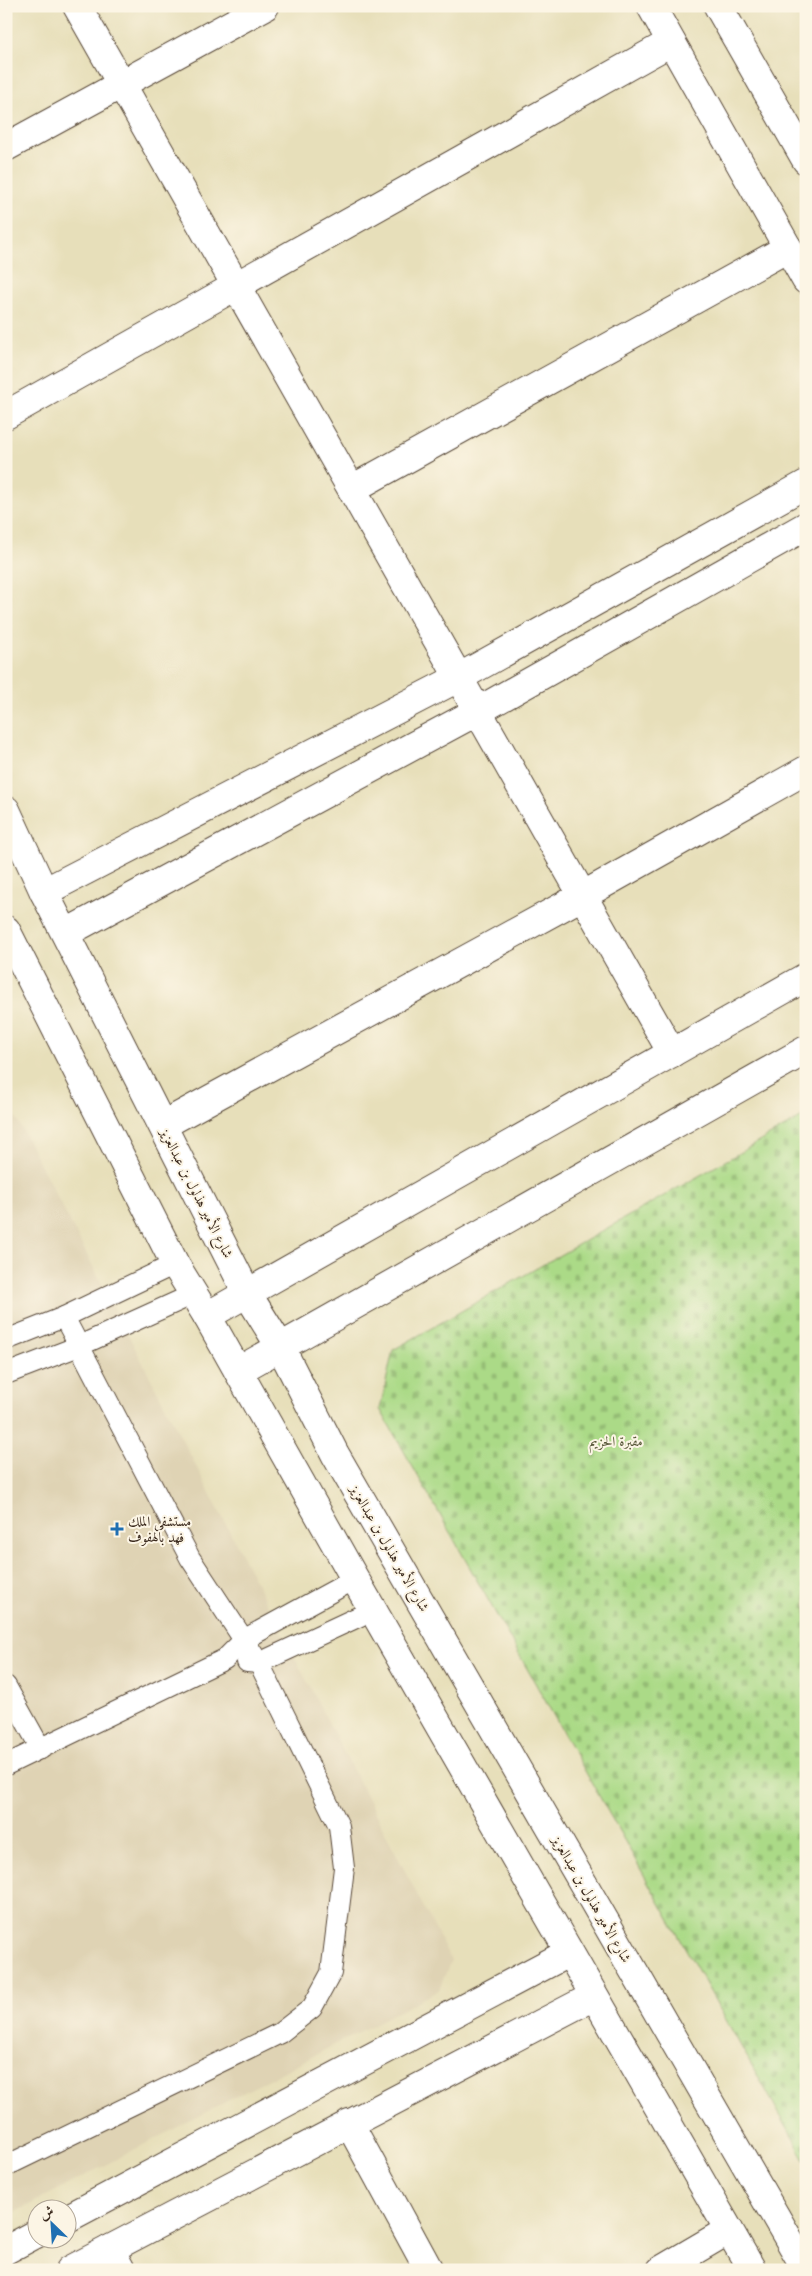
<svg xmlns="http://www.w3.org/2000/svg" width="812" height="2276" font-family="'Libre Caslon Text',Amiri,serif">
<defs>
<pattern id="cemetery-stones" width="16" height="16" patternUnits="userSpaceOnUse" patternTransform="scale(1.25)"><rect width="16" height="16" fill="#abda87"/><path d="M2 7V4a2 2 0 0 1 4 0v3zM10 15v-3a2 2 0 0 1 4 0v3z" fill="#94bb74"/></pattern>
</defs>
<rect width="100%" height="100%" fill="#fcf5e5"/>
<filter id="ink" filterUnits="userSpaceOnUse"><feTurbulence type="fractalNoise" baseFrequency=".02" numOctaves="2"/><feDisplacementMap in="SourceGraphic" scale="10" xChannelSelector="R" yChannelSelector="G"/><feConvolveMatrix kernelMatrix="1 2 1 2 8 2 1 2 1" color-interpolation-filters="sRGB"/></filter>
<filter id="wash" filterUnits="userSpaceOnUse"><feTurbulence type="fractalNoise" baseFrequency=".0096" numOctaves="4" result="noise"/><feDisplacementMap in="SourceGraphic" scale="20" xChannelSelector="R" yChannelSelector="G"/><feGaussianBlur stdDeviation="1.12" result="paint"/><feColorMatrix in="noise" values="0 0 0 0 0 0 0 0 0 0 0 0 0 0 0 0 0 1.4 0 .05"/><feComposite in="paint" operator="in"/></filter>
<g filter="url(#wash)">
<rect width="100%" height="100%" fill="#e7dfba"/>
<path fill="#dfd3b4" d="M6 1098 451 1960 439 1990 6 2217Z"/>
<path fill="url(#cemetery-stones)" stroke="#738252" d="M806 1115V2161L380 1409 393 1350Z"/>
</g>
<g filter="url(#ink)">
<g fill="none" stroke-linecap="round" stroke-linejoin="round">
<defs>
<g id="service">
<path d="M6 1340 64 1317 175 1264"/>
<path d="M6 1374 79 1346 194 1294"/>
<path d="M247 1662 259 1663 373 1610"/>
<path d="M6 1686 41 1749"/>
<path d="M6 1765 225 1659 245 1639 355 1579"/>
<path d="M6 2166 280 2033 312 2008 331 1973 344 1868 339 1826 259 1663 190 1558 64 1317"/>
</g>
<g id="minor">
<path d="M77 6 672 1053"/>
<path d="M6 147 265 6"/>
<path d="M6 415 671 42"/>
<path d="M352 489 788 248"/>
<path d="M44 892 458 678 806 484"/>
<path d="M66 933 478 711 806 526"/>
<path d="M163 1125 582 896 806 770"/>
<path d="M207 1316 806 977"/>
<path d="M238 1371 806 1050"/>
<path d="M349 2123 429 2270"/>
<path d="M110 2249 121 2270"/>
<path d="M661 2270 729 2230"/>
</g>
<g id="tertiary">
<path d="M651 6 806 280"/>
<path d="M718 6 806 160"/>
<path d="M6 810 44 892 247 1293 281 1348 335 1454 806 2269"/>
<path d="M6 930 175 1264 207 1316 355 1579 752 2270"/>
<path d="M68 2218 568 1953"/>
<path d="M6 2250 38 2233"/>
<path d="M70 2270 594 1996"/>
</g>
</defs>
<use href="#service" stroke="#554535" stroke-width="22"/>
<use href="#minor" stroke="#554535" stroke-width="30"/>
<use href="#tertiary" stroke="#554535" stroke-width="30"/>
<use href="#service" stroke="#fff" stroke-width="20"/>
<use href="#minor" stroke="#fff" stroke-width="28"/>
<use href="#tertiary" stroke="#fff" stroke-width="28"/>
</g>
</g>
<path fill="#1f6fb2" stroke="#fcf5e5" stroke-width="2" d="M114.5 1521.5h5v5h5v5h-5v5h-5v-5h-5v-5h5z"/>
<g text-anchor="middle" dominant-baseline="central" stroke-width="4" stroke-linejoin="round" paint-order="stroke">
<g font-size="14" fill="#3b2a1e" stroke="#fcf5e5">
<text transform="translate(197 1193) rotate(63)">شارع الأمير هذلول بن عبدالعزيز</text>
<text transform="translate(390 1548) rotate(60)">شارع الأمير هذلول بن عبدالعزيز</text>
<text transform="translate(592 1899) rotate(60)">شارع الأمير هذلول بن عبدالعزيز</text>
</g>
<g font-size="14" fill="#575638" stroke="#fcf5e5">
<text x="616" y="1441">مقبرة الحزيم</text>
</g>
<g font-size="14" fill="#3b2a1e" stroke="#fcf5e5" text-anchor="start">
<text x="128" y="1521">مستشفى الملك<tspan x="128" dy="16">فهد بالهفوف</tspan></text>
</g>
</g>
<rect width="812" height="2276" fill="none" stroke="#fcf5e5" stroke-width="25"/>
<g transform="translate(52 2224) rotate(335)"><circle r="24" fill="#fcf5e5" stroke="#afa495"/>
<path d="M0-4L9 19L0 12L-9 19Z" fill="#1f6fb2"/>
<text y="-8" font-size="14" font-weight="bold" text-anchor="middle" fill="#3b2a1e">ش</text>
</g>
</svg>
